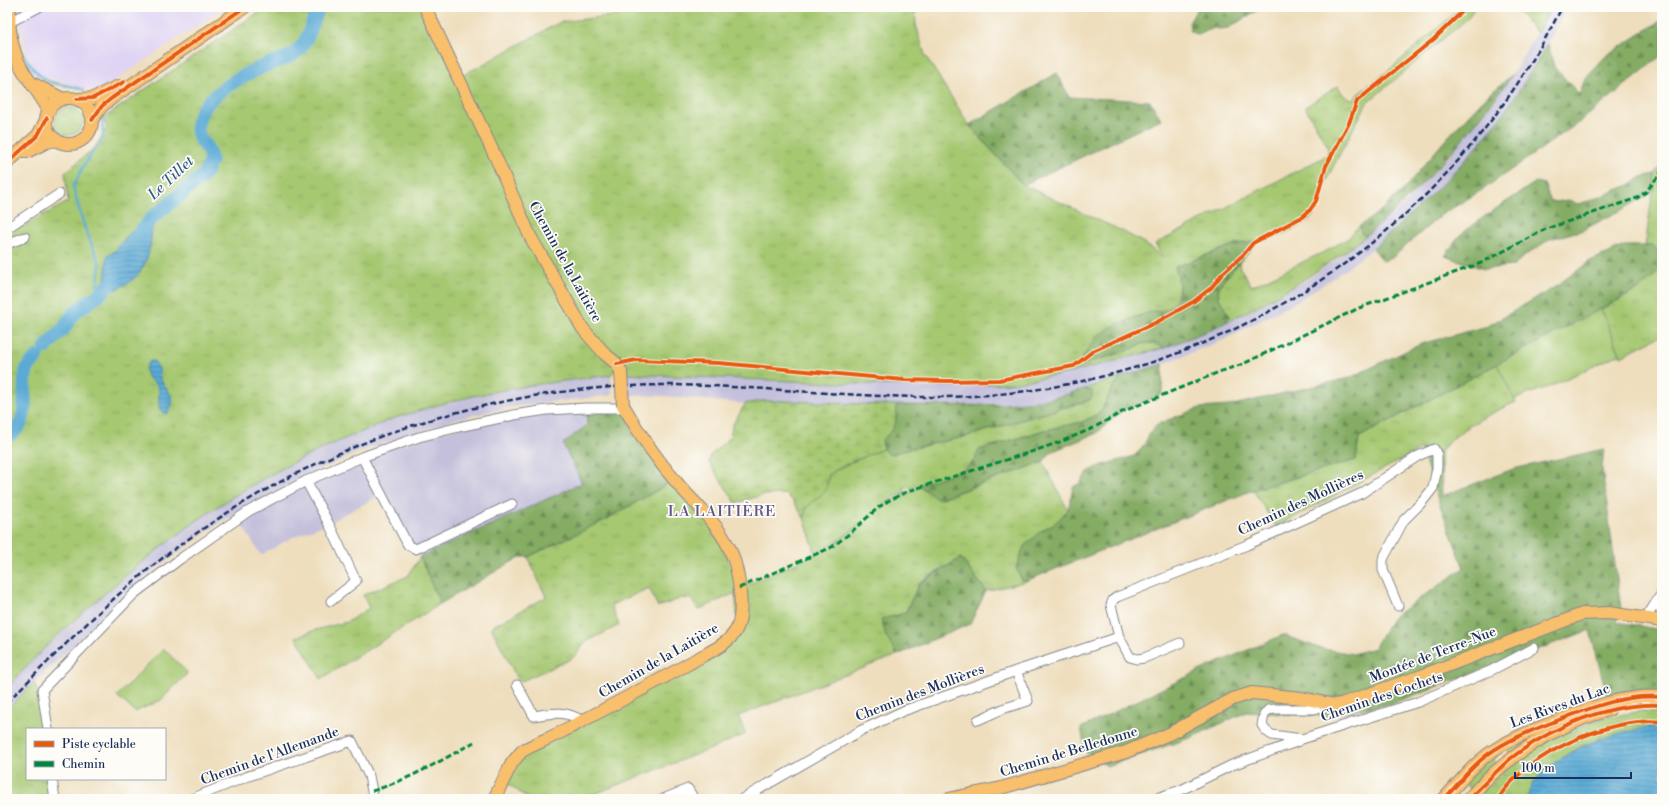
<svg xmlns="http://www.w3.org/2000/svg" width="1669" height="806" font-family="'Libre Bodoni',serif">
<defs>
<pattern id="grass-tufts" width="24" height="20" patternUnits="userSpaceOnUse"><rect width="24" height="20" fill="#a6c871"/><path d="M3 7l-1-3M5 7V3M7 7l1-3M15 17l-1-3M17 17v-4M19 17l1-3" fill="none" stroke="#8eac64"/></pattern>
<pattern id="forest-firs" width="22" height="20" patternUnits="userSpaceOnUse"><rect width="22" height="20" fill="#84ac63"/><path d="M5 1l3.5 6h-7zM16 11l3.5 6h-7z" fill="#6b8c55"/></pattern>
<pattern id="wetland-marsh" width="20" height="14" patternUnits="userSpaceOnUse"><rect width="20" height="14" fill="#a6c871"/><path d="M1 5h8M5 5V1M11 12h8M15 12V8" fill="none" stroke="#8eac64"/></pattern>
<pattern id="water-rules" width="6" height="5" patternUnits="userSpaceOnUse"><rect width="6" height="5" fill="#5aaad5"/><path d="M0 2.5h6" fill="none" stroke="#4a8bb0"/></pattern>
</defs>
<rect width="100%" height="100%" fill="#fdfcf7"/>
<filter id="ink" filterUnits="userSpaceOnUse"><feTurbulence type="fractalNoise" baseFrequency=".025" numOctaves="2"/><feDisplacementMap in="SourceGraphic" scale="8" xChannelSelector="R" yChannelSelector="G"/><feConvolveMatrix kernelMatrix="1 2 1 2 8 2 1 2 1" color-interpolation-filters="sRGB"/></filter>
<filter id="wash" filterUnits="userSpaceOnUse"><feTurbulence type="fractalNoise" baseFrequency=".012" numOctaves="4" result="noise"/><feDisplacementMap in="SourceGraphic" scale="16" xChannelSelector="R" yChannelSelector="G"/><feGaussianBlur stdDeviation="0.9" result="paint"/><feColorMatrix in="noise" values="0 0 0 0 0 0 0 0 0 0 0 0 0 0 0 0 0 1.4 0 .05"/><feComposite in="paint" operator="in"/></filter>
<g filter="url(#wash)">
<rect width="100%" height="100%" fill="#eedebd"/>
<path fill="#e0d4f4" d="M16 7H225L98 92 32 73Z"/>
<g fill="#c4c0db">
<path d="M1551 7H1567L1548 44 1512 101 1491 130 1468 157 1416 210 1373 248 1345 270 1299 300 1223 340 1163 364 1084 389 1052 398 1011 403 957 405H852L782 401H761L745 404 664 396 626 395V374L886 385 947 386 1069 373 1164 348 1210 330 1263 304 1309 278 1337 259 1401 207 1446 160 1494 101 1513 74Z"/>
<path d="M611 375 612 395 510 407 456 419 359 452 307 475 255 502 209 530 154 570 111 609 7 709V689L23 669 95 602 169 540 213 508 256 482 306 455 403 415 476 396 520 387Z"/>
<path d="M586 408 587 425 564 444 582 483 420 557 404 538 381 495 328 523 291 538 261 555 238 519 362 457 463 426Z"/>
</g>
<g fill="url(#grass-tufts)" stroke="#607c68">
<path d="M266 7H425L458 78 560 22 628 14 642 7H915L916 25 925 55 969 125 1023 185 1124 232 1144 243 1163 258 1155 244 1324 157 1328 152 1327 145 1305 107 1338 86C1343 95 1344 98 1354 99L1358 94 1388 71 1462 7H1475L1467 19 1367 103 1331 171 1324 185 1319 206 1312 217 1304 223 1291 230 1267 240 1236 244 1175 267C1181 283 1181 297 1168 309L1078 366 1126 351 1145 343H1155L1164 348 1069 373 1012 383 947 386 886 385 626 374 625 358 611 375C581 379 551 382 521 387 482 393 442 403 405 415 389 419 374 427 359 433 263 471 188 522 110 589 74 620 37 652 7 689V234L68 202 65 173 96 146 107 128 103 118Z"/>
<path d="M1514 7H1551L1537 33Z"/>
<circle cx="69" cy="121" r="14"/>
<path d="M1662 164V259L1654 246 1645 247 1655 174Z"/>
<path d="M1360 226 1361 233 1365 235 1368 234C1323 270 1279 296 1226 322L1229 316 1218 296 1219 286 1239 262 1240 268 1252 286 1326 251 1349 238 1354 231Z"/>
<path d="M1662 264V335L1621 356 1601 309C1624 297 1649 287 1662 264Z"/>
<path d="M1497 364 1516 402C1494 411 1453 432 1441 452L1421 449 1276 527 1253 490 1356 460 1359 437Z"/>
<path d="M1121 377 1113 387 1100 413 1082 422 1041 431 975 460 965 469 907 489 904 487 905 493 894 497 882 506 920 487 939 499 1043 462 1068 510 1055 523 1041 531 1016 568 1023 582 986 591 961 558 920 582 905 613 886 636 897 655 738 716 746 734 713 748 581 799H529L504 781 516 757 732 640 738 625 735 593 698 610 691 599 682 598 658 607 649 588 611 605 619 625 584 643 576 655 569 660 519 682 491 627 546 597 528 557 605 520 675 480 713 523 740 588 832 547 864 521 835 543 815 552 804 518 806 508 826 490 829 474 849 463 883 449 890 455 904 450 964 437 1090 400 1092 391 1084 389Z"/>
<path d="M420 557 440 604 321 679 296 637 315 630 347 622 369 608 363 595 408 576Z"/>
<path d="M34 683 40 698 43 729H27V779H49L51 799H7V709Z"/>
<path d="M1642 711 1662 712V728L1649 727 1634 730 1582 745 1533 783 1527 799H1474L1509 766 1549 740 1602 718Z"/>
<path d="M1554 726 1511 755 1506 748Z"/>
<path d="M1494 759 1496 763 1495 767 1471 790 1463 783 1487 761Z"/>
</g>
<g fill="url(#forest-firs)" stroke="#506e60">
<path d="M1196 7H1263L1228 28 1220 29 1214 28 1198 34 1191 32 1189 23 1197 9Z"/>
<path d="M1662 20V55L1581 121 1482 190 1441 215 1392 258 1383 261 1373 248C1414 212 1455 174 1490 131 1512 104 1529 74 1548 44L1554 67 1579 94 1586 77 1606 56Z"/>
<path d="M1057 73 1069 97 1150 101 1161 119 1023 185 969 125Z"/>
<path d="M1513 74C1470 134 1425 186 1368 234L1365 235 1361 233 1360 226 1384 208 1404 189 1446 139 1482 101Z"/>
<path d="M1655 174 1654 189 1646 197 1583 230 1550 239 1527 254 1514 266 1484 269 1445 256 1460 235 1485 216 1536 182 1544 184 1550 200 1556 202 1568 200 1578 204 1589 201 1627 186 1642 177Z"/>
<path d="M1259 241 1252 248 1219 286 1218 296 1229 316 1226 322 1210 330 1164 348 1155 343H1145L1126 351 1077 366C1082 359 1094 338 1100 334 1115 324 1136 316 1154 311 1158 310 1165 311 1169 309 1183 301 1180 279 1175 267L1236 244Z"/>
<path d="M1624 246H1654C1657 251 1661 256 1662 260 1664 269 1646 283 1641 288L1359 437 1356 460 1253 490 1023 582 1016 568 1024 546 1041 531 1055 523 1068 510 1073 487 1080 483 1087 473 1096 467 1134 456 1143 447 1149 435 1157 424 1200 408 1229 406 1349 378 1421 344 1488 326 1555 287 1590 261Z"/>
<path d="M1163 364 1162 394 1123 410 1097 433 1051 452 1043 462 938 499 919 485 965 469 975 460 979 450 1041 431 1082 422 1100 413 1113 387 1121 377Z"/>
<path d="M1084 389 1092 391V397L1090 400 964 437 904 450 890 455 883 449 882 441C894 428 898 423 896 405 947 405 1001 408 1052 398 1063 396 1073 392 1084 389Z"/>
<path d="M586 408H625L675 480 605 520 528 557H520L440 604 420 557 582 483 563 444 587 425Z"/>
<path d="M1421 449 1441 452 1442 496 1513 469 1604 449 1602 468 1621 609 1617 622 1662 630V692L1607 696 1590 630 1390 704 1326 716 1246 712 1190 738 1107 766 1086 753 1081 728 1203 669 1283 635 1319 648 1353 654 1374 648 1393 617 1464 568 1438 500Z"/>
<path d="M961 558 986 591 970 624 897 655 886 636 881 619 905 613 920 583Z"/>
</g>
<path fill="url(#wetland-marsh)" stroke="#607c68" d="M761 401C806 400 851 405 896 405 898 423 894 428 882 441L883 449 849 463 829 474 826 490 806 508 804 518 793 501 786 494 763 495 736 503 709 463 711 455 730 437 732 426 745 404Z"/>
<g fill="#a6c871" stroke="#607c68">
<path d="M1601 309 1620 354 1548 387 1514 399 1497 364Z"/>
<path d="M162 650H165L187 672 186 675 161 700 135 712 117 696Z"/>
</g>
<g fill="url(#water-rules)" stroke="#3a6c9a">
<path d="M148 218H152C152 260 144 284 100 294L105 286 107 256 115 251 125 238Z"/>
<path d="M150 361H154C155 363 158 366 159 369 160 372 159 375 160 378 167 394 180 395 167 414L159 409V389L155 383 147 377 145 369Z"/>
<path d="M1649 727 1662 728V799H1527C1529 794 1530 786 1534 782 1562 749 1607 734 1649 727Z"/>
</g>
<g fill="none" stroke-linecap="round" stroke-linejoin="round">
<g stroke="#5aaad5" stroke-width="2.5">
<path d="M17 16V7"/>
<path d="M17 21C17 26 16 32 17 37 19 51 35 75 48 81 60 86 73 85 84 90"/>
<path d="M96 297 100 264 84 226 73 187 84 165 103 137 102 118"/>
</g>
<g stroke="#5aaad5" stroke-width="14">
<path d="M140 232 152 218 204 175 211 160C210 157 209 152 207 149 205 144 200 140 199 136 188 104 239 77 262 67 272 62 286 60 295 53 309 42 312 22 319 7"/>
<path d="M46 347 64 328 75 312 100 294 114 280"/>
<path d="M7 434H11C33 419 20 389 27 369 29 365 34 360 37 357"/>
</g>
</g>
</g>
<g filter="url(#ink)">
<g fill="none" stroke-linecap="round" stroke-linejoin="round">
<defs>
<g id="minor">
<path d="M9 20H14L39 7"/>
<path d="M7 228 59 194"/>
<path d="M7 244 25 237"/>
<path d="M362 457 408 545 416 549 512 504"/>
<path d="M306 481 331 528 356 581 331 601"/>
<path d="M1659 599 1662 617"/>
<path d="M1646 618 1662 593"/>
<path d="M1119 637 1130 657 1137 659 1144 658 1180 643"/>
<path d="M517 685 534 716C552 713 566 710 582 721"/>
<path d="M1333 706 1313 709H1275L1268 710 1264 715 1262 725 1266 731 1272 735 1302 739 1418 702 1490 671 1534 648"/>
<path d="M978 720 1005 708 1028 701 1016 671"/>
<path d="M48 729 42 690 134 594 180 559 249 511 306 481 362 457 419 437 463 426 514 415 547 410 586 408H625"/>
<path d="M52 779 55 799"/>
<path d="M191 799 246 777 352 741 369 776 372 791"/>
<path d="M663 799 688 789 694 799"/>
<path d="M742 799 862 730 903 711 1016 671 1119 637 1111 605 1113 600 1117 597 1247 545 1362 493 1418 456 1434 449 1437 455V468L1433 488 1422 502 1404 520 1383 559V570L1398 606"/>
<path d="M1154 799 1181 790 1232 765 1299 741"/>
</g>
<g id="major">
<path d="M10 7C8 28 11 48 21 67 29 82 41 95 49 111"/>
<path d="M425 7 496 158 530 236 583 329 605 354 617 364 621 372"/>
<path d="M34 84 63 99"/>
<circle cx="69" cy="121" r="23"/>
<path d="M77 99 93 98 118 86"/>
<path d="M92 120 102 106 112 98 245 7"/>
<path d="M27 152 47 142 57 140"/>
<path d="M7 163 38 135 47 118"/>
<path d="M494 799 512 763 522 751C536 743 551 738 565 730 607 708 649 686 690 663 704 654 725 647 735 632 747 613 738 561 726 542 714 520 694 503 678 484 657 460 638 432 623 405"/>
<path d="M948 799 1001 788 1126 752 1171 733 1233 699 1252 693 1302 698 1335 705 1341 704 1421 676 1582 614 1609 613 1662 621"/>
<path d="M1444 799C1460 782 1474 763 1494 750 1516 736 1540 727 1564 718 1595 706 1628 694 1662 697"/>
<path d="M1468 799C1475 793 1480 785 1487 779 1522 747 1564 723 1609 710"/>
</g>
</defs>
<use href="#minor" stroke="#84868e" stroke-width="11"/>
<use href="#major" stroke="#84868e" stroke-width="14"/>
<use href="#minor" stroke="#fff" stroke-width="9"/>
<use href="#major" stroke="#f8bf6c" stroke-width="12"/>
<path stroke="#1b2f5e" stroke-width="2.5" stroke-dasharray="6 3" stroke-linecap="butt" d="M7 702C52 658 96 612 145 572 246 490 365 431 492 404 551 391 612 385 672 385 763 386 853 398 944 397 1208 393 1444 242 1562 7"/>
<defs>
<path id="major-bridge" d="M621 372 623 405"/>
</defs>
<use href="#major-bridge" stroke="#84868e" stroke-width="14" stroke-linecap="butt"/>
<use href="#major-bridge" stroke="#f8bf6c" stroke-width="12"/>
<g stroke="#00873e" stroke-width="3" stroke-dasharray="6 3" stroke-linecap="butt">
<path d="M739 588 832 547 849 534 879 507 888 501 908 491 1037 450 1065 440 1091 429 1124 411 1219 372 1243 364 1359 308 1481 263 1546 229 1637 198 1646 192 1662 171"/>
<path d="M372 791C408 780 441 761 474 742"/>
</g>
<defs>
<g id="cycleway">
<path d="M77 99 93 98 124 82"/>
<path d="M92 120 102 106 112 98 245 7"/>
<path d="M7 163 38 135 47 118"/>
<path d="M617 364 636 360 719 363 904 380 947 381 999 380 1074 366 1093 351 1157 322 1193 302 1211 288 1222 274 1244 254 1253 243 1302 217 1310 210 1316 201 1326 166 1349 123 1357 101 1434 39 1467 7"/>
<path d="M1444 799C1460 782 1474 763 1494 750 1516 736 1540 727 1564 718 1595 706 1628 694 1662 697"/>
<path d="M1468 799C1483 786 1495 772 1510 759 1551 727 1610 702 1662 705"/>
<path d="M1498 799C1524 755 1611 716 1662 722"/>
</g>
</defs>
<use href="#cycleway" stroke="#fdfcf7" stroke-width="6"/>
<use href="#cycleway" stroke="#e8590c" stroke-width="4"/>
</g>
</g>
<g text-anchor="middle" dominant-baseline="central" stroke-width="3.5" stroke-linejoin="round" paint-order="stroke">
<g font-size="14" fill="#1b2f5e" stroke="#fdfcf7">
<text transform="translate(565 262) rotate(61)">Chemin de la Laitière</text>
<text transform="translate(1301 503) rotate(-25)">Chemin des Mollières</text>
<text transform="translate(1433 655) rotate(-21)">Montée de Terre-Nue</text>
<text transform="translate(659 661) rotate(-30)">Chemin de la Laitière</text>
<text transform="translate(920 693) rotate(-21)">Chemin des Mollières</text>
<text transform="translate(1382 697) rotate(-19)">Chemin des Cochets</text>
<text transform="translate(1560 706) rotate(-20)">Les Rives du Lac</text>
<text transform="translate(1069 752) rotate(-17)">Chemin de Belledonne</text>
<text transform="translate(270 756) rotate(-20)">Chemin de l'Allemande</text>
</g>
<g font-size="15" font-style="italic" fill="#315a88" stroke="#fdfcf7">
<text transform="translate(171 178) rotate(-43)">Le Tillet</text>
</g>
<g font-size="15" letter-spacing="1" fill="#605689" stroke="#fdfcf7">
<text x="722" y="511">LA LAITIÈRE</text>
</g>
</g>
<rect width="1669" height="806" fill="none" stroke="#fdfcf7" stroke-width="24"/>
<rect x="26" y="728" width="140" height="52" fill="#fdfcf7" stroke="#a3aaba"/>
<rect x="34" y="741" width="20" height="6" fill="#e8590c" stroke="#a3aaba"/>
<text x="62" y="748" font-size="12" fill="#1b2f5e">Piste cyclable</text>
<rect x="34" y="761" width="20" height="6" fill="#00873e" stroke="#a3aaba"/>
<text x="62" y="768" font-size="12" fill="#1b2f5e">Chemin</text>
<path d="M1515 772v6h116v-6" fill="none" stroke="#1b2f5e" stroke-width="2"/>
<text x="1521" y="772" font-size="12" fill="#1b2f5e" stroke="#fdfcf7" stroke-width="3" paint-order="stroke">100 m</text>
</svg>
